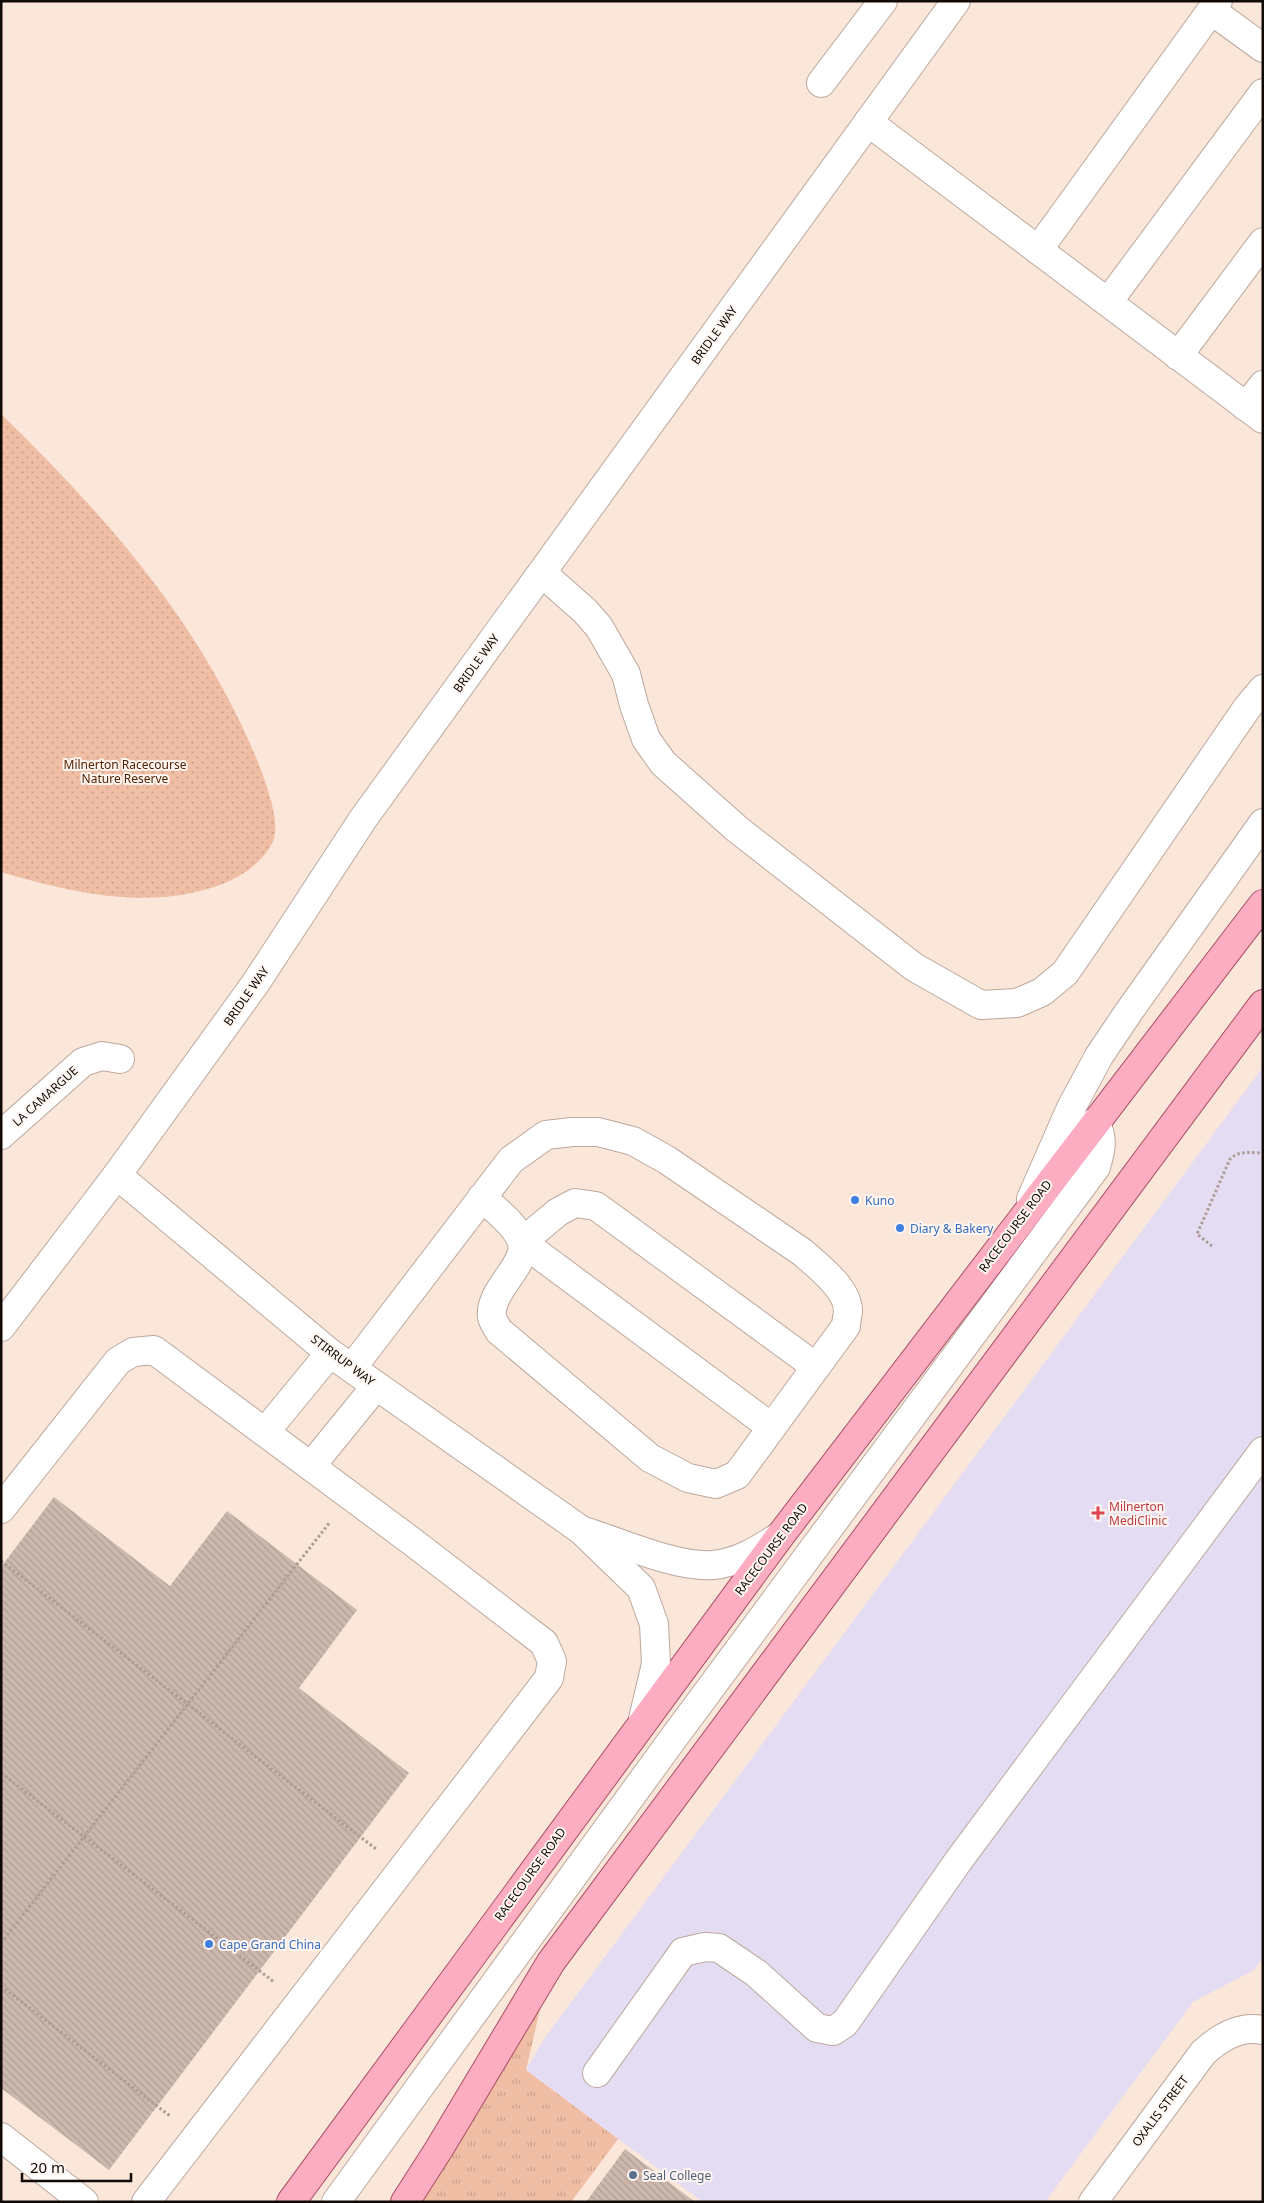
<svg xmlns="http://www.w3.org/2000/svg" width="1264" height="2203" font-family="'Noto Sans',sans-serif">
<defs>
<pattern id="grass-tufts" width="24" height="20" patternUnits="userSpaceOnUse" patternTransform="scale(1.25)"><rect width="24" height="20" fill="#f0bea4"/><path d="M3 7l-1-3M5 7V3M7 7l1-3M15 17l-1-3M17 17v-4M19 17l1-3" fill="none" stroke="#cda28c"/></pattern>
<pattern id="park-dots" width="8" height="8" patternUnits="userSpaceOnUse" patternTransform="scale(1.25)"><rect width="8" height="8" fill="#f0bea4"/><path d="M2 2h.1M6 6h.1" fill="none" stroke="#cda28c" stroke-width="1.8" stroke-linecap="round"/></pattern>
<pattern id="building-back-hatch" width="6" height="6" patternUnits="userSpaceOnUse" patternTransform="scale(1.25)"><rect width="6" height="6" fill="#cdb8ae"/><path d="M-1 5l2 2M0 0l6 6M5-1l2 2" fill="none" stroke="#af9d94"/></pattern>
</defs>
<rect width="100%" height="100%" fill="#fbe6da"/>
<path fill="#e4dcf2" d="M1263 1067V1958L1254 1970 1193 2002 1045 2202H703L526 2070 544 2039Z"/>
<path fill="url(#grass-tufts)" d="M551 1962 526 2070 618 2139 571 2202H405Z"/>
<path fill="url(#park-dots)" d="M1 414C108 518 206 629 261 770 267 787 281 824 273 841 264 861 244 875 225 883 152 912 73 893 1 872Z"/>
<g fill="url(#building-back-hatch)">
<path d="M54 1497 170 1586 227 1511 357 1610 299 1688 409 1773 109 2170 1 2088V1567Z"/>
<path d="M625 2149 695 2202H586Z"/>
</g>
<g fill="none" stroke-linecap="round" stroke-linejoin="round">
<defs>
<g id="minor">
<path d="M1212 11 1263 48"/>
<path d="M821 83 883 1"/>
<path d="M868 122 1263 419"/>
<path d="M1038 250 1218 1"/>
<path d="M1108 302 1263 93"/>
<path d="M1178 356 1263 242"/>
<path d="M1246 407 1263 385"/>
<path d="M542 573 585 611 599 627 626 674 634 705 646 739 663 763 737 829 914 967 981 1005 1017 1003 1042 992 1065 973 1247 708 1263 689"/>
<path d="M1 1135 83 1062 102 1056 120 1059"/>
<path d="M117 1175 330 1353 581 1530 641 1588 654 1624 656 1664 643 1719"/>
<path d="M1031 1199 1071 1108 1099 1056 1130 1010 1263 823"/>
<path d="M1 1327 117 1175 255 984 363 819 956 1"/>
<path d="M352 1368 511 1160 546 1135 572 1132H598L633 1141 667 1160 802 1252C818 1266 847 1288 848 1310 848 1315 846 1321 846 1326L737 1475 716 1484 688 1478 650 1458 499 1331C497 1327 493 1322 492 1317 488 1290 531 1263 521 1240 514 1223 495 1210 482 1197"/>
<path d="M771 1427 522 1242 558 1212 575 1203 596 1206 816 1367"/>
<path d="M265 1432 330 1353"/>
<path d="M311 1466 376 1386"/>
<path d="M1 1509 118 1361 133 1352 154 1350 414 1543 544 1643 552 1661 549 1678 146 2202"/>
<path d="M587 1532C621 1543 678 1568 713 1565 738 1563 760 1549 780 1536"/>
<path d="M597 2073 683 1952 705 1947 719 1948 756 1973 817 2028 833 2031 845 2023 959 1860 1263 1451"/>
<path d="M1 2137 84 2202"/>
<path d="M336 2202 672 1740 1096 1167C1101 1150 1104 1138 1095 1122"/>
<path d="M1093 2202 1203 2053C1219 2038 1239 2025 1263 2030"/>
</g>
<g id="major">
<path d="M291 2202 780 1536 1263 904"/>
<path d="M405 2202 439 2149 551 1962 1263 1004"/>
</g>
</defs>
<use href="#minor" stroke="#bca89d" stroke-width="30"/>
<use href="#major" stroke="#a95065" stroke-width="30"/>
<g stroke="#ac9c93" stroke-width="3" stroke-dasharray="2.5 2.5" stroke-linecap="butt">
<path d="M1212 1246 1197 1234 1230 1159C1239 1150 1251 1153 1263 1153"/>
<path d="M1 1561 376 1849"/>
<path d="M1 1773 274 1982"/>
<path d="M1 1943 330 1522"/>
<path d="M1 1986 170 2116"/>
</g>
<use href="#minor" stroke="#fff" stroke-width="28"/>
<use href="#major" stroke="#fdadc1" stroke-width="28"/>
</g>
<g fill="#3f7fe0" stroke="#fff6f1" stroke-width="2">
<circle cx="855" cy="1200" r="5"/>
<circle cx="900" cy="1228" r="5"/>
<circle cx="209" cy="1944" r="5"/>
</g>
<path fill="#e0444e" stroke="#fff6f1" stroke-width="2" d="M1095.5 1505.5h5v5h5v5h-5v5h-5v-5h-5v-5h5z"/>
<circle fill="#5c6f8a" stroke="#fff6f1" stroke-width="2" cx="633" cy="2175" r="5"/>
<g text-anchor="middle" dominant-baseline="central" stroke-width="4" stroke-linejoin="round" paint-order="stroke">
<g font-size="12" fill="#100a07" stroke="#fff6f1">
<text transform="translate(714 335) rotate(-54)">BRIDLE WAY</text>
<text transform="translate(476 663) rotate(-54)">BRIDLE WAY</text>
<text transform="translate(246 996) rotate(-55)">BRIDLE WAY</text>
<text transform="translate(45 1096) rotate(-42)">LA CAMARGUE</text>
<text transform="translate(1015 1226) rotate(-53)">RACECOURSE ROAD</text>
<text transform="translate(343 1360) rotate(37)">STIRRUP WAY</text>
<text transform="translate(771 1549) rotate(-53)">RACECOURSE ROAD</text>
<text transform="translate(530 1874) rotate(-54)">RACECOURSE ROAD</text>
<text transform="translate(1160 2111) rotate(-53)">OXALIS STREET</text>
</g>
<g font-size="12" fill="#532100" stroke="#fff6f1">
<text x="125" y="764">Milnerton Racecourse<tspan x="125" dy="14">Nature Reserve</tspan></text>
</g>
<g font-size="12" fill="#366cbe" stroke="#fff6f1" text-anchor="start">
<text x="865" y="1200">Kuno</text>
<text x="910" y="1228">Diary &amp; Bakery</text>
<text x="219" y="1944">Cape Grand China</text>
</g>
<g font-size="12" fill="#be3a42" stroke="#fff6f1" text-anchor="start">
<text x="1109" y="1506">Milnerton<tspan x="1109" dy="14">MediClinic</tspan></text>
</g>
<g font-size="12" fill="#4e5e75" stroke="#fff6f1" text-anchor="start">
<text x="643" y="2175">Seal College</text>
</g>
</g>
<rect width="1264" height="2203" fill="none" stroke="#100a07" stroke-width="5"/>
<path d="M22 2173v8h109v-8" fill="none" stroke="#100a07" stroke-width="2.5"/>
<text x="30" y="2173" font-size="15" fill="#100a07" stroke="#fff6f1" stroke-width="4" paint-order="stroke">20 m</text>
</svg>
